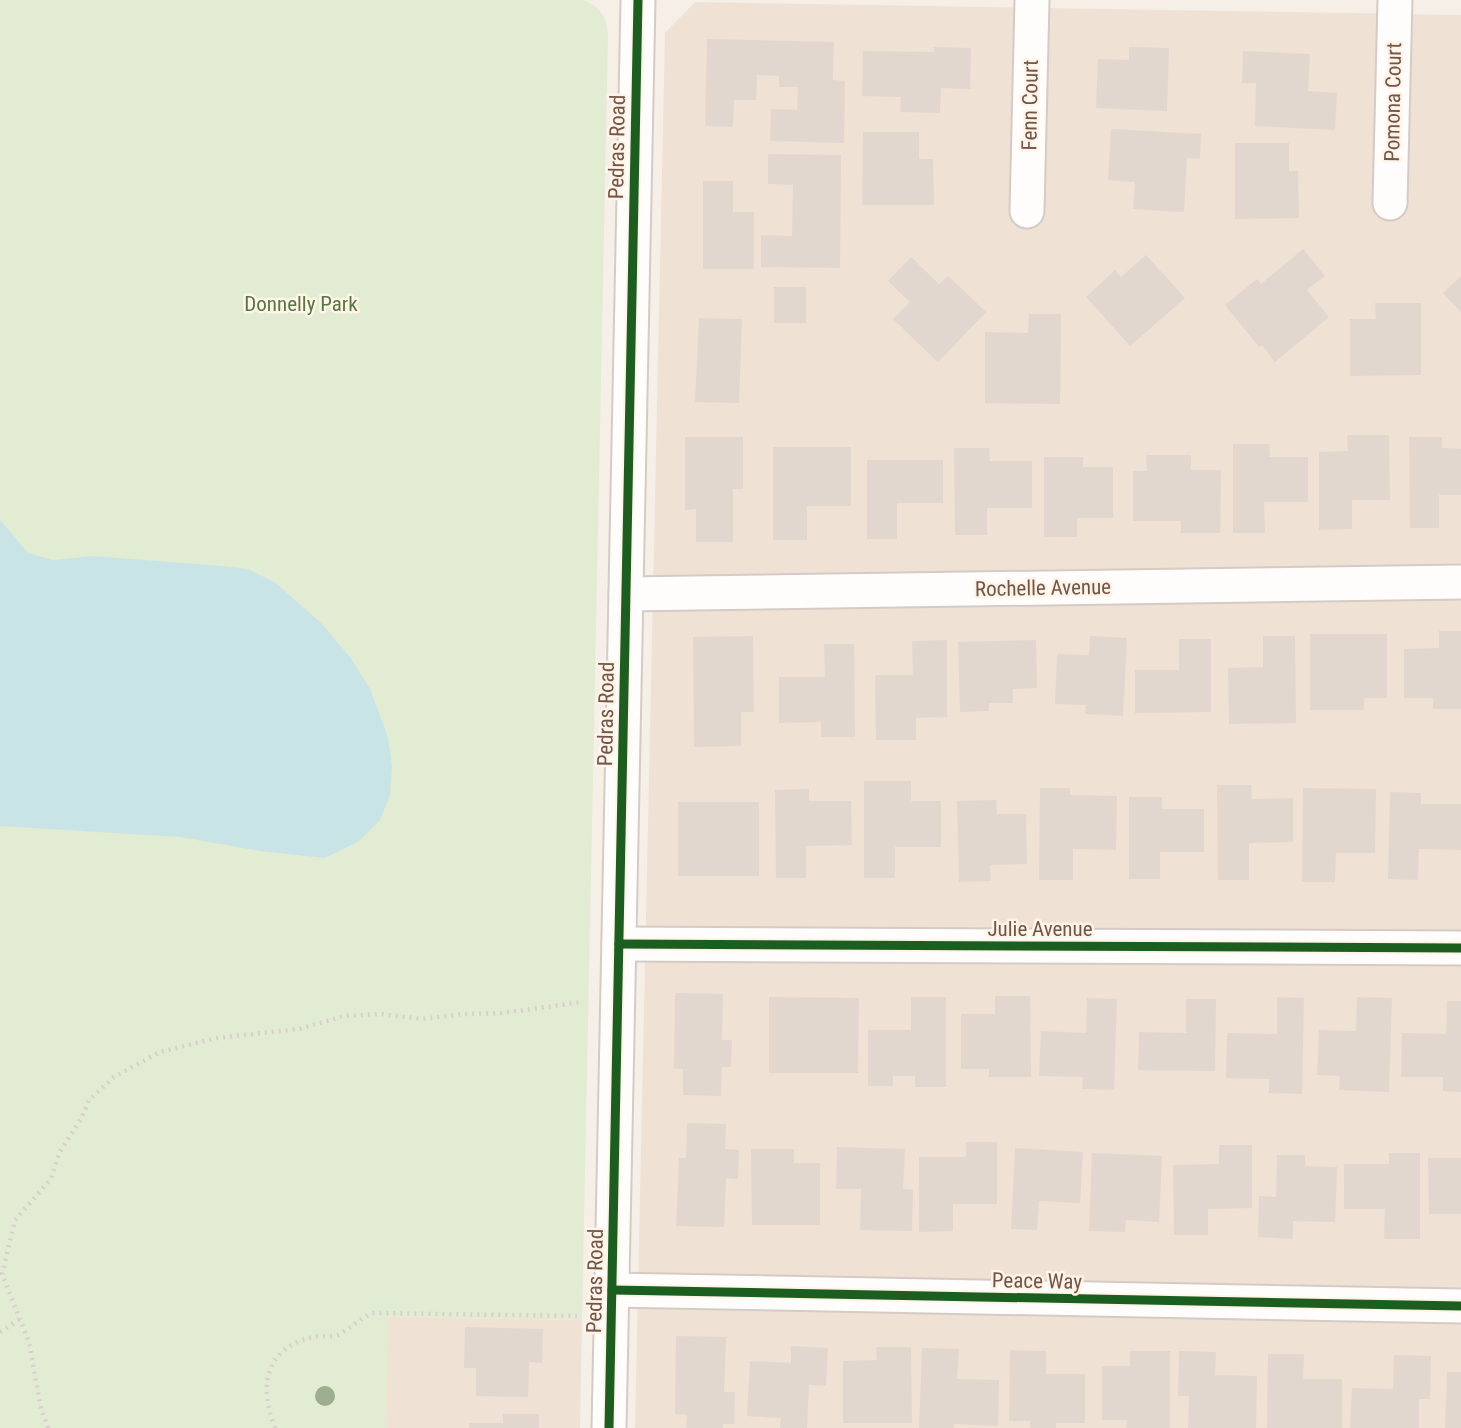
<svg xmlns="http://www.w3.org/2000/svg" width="1461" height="1428" font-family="'Roboto Condensed',sans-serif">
<rect width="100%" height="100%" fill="#f6efe7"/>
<g fill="#efe1d4">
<path d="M695 2 1461 15V1428H635L665 33Z"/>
<path d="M387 1317 582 1320 580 1428H386Z"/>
</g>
<path fill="#e2ecd2" d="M0 0H583C600 6 607 17 608 35L582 1320 388 1317 386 1428H0Z"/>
<path fill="#c9e4e6" d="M0 520 28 553 53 560 94 556 221 566 248 569 276 583 321 623 350 657 370 689 388 737 392 766 390 795 380 820 359 841 325 858 260 851 180 837 0 826Z"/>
<g fill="#e2d7cf">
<path d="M707 39 834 42 833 80 845 81 844 143 770 141 771 109 797 110 798 87H779V76L757 75 756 100H734L733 127 705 126Z"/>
<path d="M934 47 971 48 970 89 941 88 940 113 900 112 901 97 862 96 863 51 934 52Z"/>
<path d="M1129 47 1169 48 1167 111 1096 108 1098 59 1129 60Z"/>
<path d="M1243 51 1310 54 1308 91 1337 93 1335 130 1255 126 1256 83H1242Z"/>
<path d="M1111 129 1201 134 1200 159 1187 158 1184 212 1133 209 1135 182 1108 180Z"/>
<path d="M863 132H919V159H933L934 205H862Z"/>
<path d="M1235 143H1289V171H1298L1299 218 1235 219Z"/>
<path d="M768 154 841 155 840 268 761 267V235L792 236 793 185 768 184Z"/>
<path d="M703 181H733V212H754V269H703Z"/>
<path d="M1303 249 1325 276 1307 290 1329 317 1275 362 1262 345 1259 347 1225 305 1257 279 1261 284Z"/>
<path d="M1146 255 1185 298 1130 346 1086 297 1115 270 1121 277Z"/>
<path d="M911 257 939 284 948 276 986 312 938 362 893 319 910 302 888 281Z"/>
<path d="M1461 276V312L1443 293Z"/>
<rect x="774" y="287" width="32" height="36"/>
<path d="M1375 303H1421V375L1350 376V319H1376Z"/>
<path d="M1029 314H1061L1060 404 985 403V332L1028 333Z"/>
<path d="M699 318 742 319 739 403 695 402Z"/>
<path d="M1347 435H1389L1390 500H1352V529L1319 530V452L1348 451Z"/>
<path d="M685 437H743V489H733V542H696V509L685 510Z"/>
<path d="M1409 437H1442V448L1461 449V495H1439V528H1410Z"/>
<path d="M1233 444H1269L1270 457H1308V502H1264L1265 533H1233Z"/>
<path d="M773 447H851V506H807V540H773Z"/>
<path d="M954 448H989L990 461H1032V508H987V535H955Z"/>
<path d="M1146 455H1191V470H1221L1220 533H1181V521H1133V471H1147Z"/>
<path d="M1044 457H1083V467H1113V518H1077V537H1044Z"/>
<path d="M867 460H943V503H897V539H867Z"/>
<path d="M1439 631H1461V709H1433V698H1404V649L1439 648Z"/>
<path d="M1310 634H1387V698H1364V710H1310Z"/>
<path d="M753 636 754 712H741V746L694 747 693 637Z"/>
<path d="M1090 636 1127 638 1123 716 1085 714 1086 705 1055 704 1057 654 1089 655Z"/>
<path d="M1263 636H1295L1296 723 1229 724 1228 668 1263 667Z"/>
<path d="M1179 639H1211V712L1135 713V670H1179Z"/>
<path d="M947 640V717L916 718V740H876L875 675H913L912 641Z"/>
<path d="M1036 640 1037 688 1013 689V703H989V711L960 712 958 642Z"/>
<path d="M824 644H854L855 737H821V722L779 723V677H825Z"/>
<path d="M864 781H911V801H941V847H895V878H864Z"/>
<path d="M1217 785H1251L1252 799 1293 798V842L1249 843V880H1218Z"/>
<path d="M1040 788H1070V795L1117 796 1116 850 1073 849V880H1039Z"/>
<path d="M1303 788 1376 789 1375 853H1336L1335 882H1302Z"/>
<path d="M809 789V801H851L852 845 806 846V878H776L775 790Z"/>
<path d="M1390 792 1421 793V804H1461V850L1419 849 1418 880 1388 879Z"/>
<path d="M1129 797H1162V809H1204V852H1160V879H1129Z"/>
<path d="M996 800 997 814H1026L1027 864 990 865 991 881 959 882 957 801Z"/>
<rect x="678" y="802" width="81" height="74"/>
<path d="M675 993 723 994 722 1040H732L731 1067H722L721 1096 683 1095V1069L674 1068Z"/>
<path d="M995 996H1030L1031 1077H989V1069H961V1014H995Z"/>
<path d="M769 997 859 998 858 1073H769Z"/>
<path d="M911 997H946V1087H915V1076H893V1086H868V1030H911Z"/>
<path d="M1277 997 1304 998 1302 1094 1269 1093V1079L1226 1078 1227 1033 1277 1034Z"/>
<path d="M1357 997 1392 998 1389 1092 1339 1090 1340 1076 1317 1075 1319 1030 1356 1031Z"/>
<path d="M1087 998 1117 999 1114 1090 1082 1089 1083 1077 1039 1076 1041 1031 1086 1033Z"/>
<path d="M1186 999H1216L1215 1071 1138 1070 1139 1032 1186 1033Z"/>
<path d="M1447 1001H1461V1092L1443 1091V1077H1401L1402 1033 1446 1034Z"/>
<path d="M687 1123 726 1124 725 1149 739 1150 738 1179 726 1178 724 1227 676 1226 679 1158H686Z"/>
<path d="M966 1142H997V1204H953V1231L919 1232V1157H966Z"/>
<path d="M1219 1145H1252V1208L1208 1209V1235H1174L1173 1165 1219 1164Z"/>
<path d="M837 1147 905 1149 903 1189 913 1190 912 1231 860 1230 861 1189H836Z"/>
<path d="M1015 1148 1083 1152 1080 1203 1039 1201 1037 1230 1011 1229Z"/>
<path d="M751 1149H794V1163H820V1225H752Z"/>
<path d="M1092 1153 1162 1156 1159 1222 1126 1220 1125 1232 1089 1231Z"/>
<path d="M1389 1153H1420V1239H1384L1385 1209H1344V1164H1389Z"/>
<path d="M1277 1155H1305V1166L1337 1167 1335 1222 1293 1221V1239L1258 1237 1259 1196 1276 1197Z"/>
<path d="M1428 1158H1461V1214H1429Z"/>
<path d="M465 1327 543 1329 542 1363 529 1362 528 1397 476 1396V1368H464Z"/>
<path d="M676 1336 726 1337 724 1392H735L734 1424H723V1428H686L687 1415 675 1414Z"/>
<path d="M791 1346 828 1348 826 1386 809 1385 807 1428H780L781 1418 747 1416 750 1361 791 1363Z"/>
<path d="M876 1347H911L912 1423H843V1361L877 1360Z"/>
<path d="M922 1348 959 1349 957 1379 999 1380 998 1426 954 1424V1428H919Z"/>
<path d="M1010 1350 1046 1351V1374H1085V1423H1056V1428H1030V1421H1009Z"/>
<path d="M1130 1351H1170V1428H1126L1127 1420H1102V1366H1130Z"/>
<path d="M1179 1351 1216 1352 1215 1375 1257 1376 1256 1428H1188L1189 1396H1178Z"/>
<path d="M1268 1354H1304L1303 1379H1342V1428H1267Z"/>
<path d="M1394 1355 1431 1356 1430 1399H1419V1428H1350L1352 1388 1393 1389Z"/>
<path d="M1447 1372H1461V1428H1445Z"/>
<path d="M503 1414H539V1428H469V1423H503Z"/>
</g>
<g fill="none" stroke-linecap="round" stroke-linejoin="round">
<defs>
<g id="minor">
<path d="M1390 203 1395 0"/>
<path d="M1027 211 1032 0"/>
<path d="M626 594 1461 582"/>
<path d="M619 944 1461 948"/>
<path d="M612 1290 1461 1306"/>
<path d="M609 1428 638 0"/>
</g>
</defs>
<use href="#minor" stroke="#d4cbc5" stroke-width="37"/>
<g stroke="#d9cfcb" stroke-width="4.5" stroke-dasharray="2 5" stroke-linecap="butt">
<path d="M0 1332 20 1319"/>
<path d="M48 1428 41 1408 29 1342 2 1274 15 1220 51 1179 59 1153 81 1119 89 1100 114 1077 160 1052 217 1038 299 1029 344 1016 381 1014 422 1019 463 1014 502 1013 583 1002"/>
<path d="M275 1428C259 1387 264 1348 313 1337 321 1335 334 1338 340 1334 351 1327 360 1319 372 1313L577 1316"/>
</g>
<use href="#minor" stroke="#fefdfb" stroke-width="33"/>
<defs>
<g id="cycleway">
<path d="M619 944 1461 948"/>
<path d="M612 1290 1461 1306"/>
<path d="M609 1428 638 0"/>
</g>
</defs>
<use href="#cycleway" stroke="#fff4e7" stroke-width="13"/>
<use href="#cycleway" stroke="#1b5e20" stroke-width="9"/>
</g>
<circle fill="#9dae8c" cx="325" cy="1396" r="10"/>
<g text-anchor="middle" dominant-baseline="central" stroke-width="5" stroke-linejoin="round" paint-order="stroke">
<g font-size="21" fill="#725548" stroke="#fff4e7">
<text transform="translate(1393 102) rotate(-89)">Pomona Court</text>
<text transform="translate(1030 105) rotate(-89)">Fenn Court</text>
<text transform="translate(617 147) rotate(-89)">Pedras Road</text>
<text transform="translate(1043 588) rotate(-1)">Rochelle Avenue</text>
<text transform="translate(606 714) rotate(-89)">Pedras Road</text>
<text x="1040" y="929">Julie Avenue</text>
<text transform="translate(595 1281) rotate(-89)">Pedras Road</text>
<text transform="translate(1037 1281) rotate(1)">Peace Way</text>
</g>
<g font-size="21" fill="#547841" stroke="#fff4e7">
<text x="301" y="304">Donnelly Park</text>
</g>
</g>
</svg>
